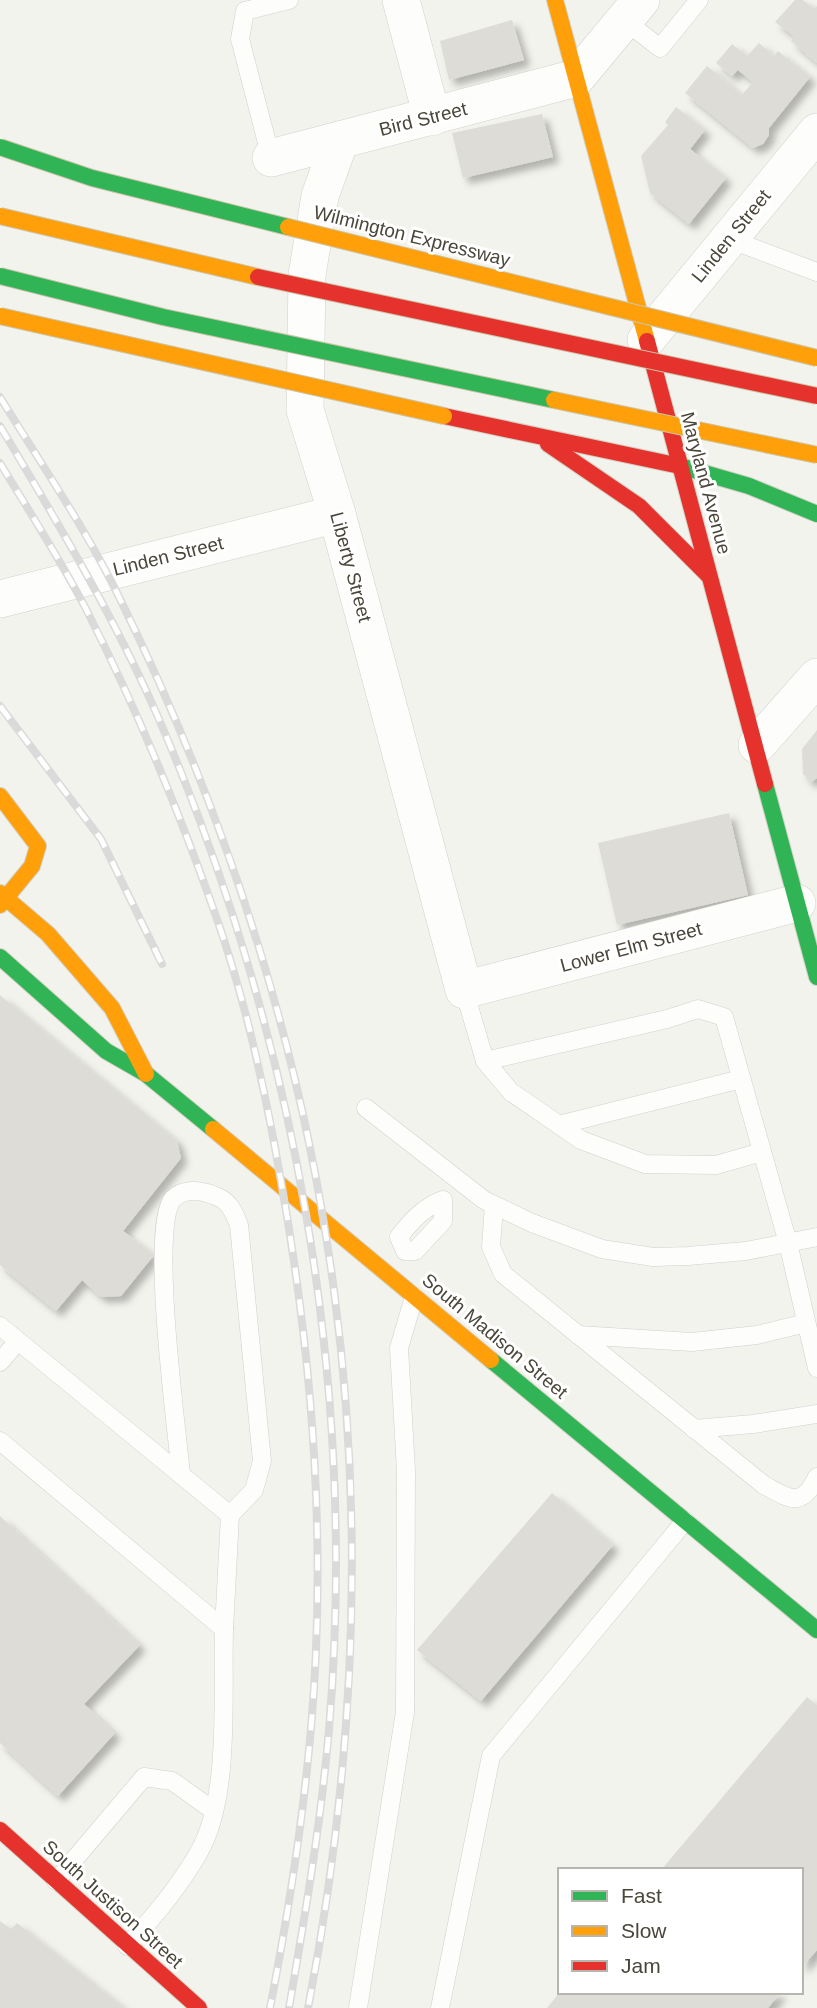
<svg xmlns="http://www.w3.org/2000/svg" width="817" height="2008" font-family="Arial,sans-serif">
<defs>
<filter id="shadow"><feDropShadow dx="6" dy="6" stdDeviation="3.5" flood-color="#0004"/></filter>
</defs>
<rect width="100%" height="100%" fill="#f3f3ee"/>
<g fill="#dddcd6" filter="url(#shadow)">
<path d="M795 0H803L814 9 817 6V63L791 41 794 36 775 22Z"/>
<path d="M512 20 524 60 449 80 440 41Z"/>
<path d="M759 43 774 56 778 51 810 77 769 128V135L763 144 753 148 685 93 707 66 742 95 753 82 738 70 732 76 716 63 732 44 747 56Z"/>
<path d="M676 107 705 130 690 149 726 178 689 224 650 193 641 156 668 125 665 122Z"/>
<path d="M542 114 553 157 463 178 452 133Z"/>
<path d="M817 730V778L811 782 803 774 802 749Z"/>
<path d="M729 813 748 895 617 925 598 843Z"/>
<path d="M0 995 177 1141 181 1158 123 1231 154 1255 121 1296 101 1297 82 1280 56 1311 0 1265Z"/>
<path d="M552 1493 613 1545 481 1701 417 1650Z"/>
<path d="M0 1516 140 1645 84 1704 115 1733 58 1796 0 1743Z"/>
<path d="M807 1697 817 1705V1950L801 1968V1870H661Z"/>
<path d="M0 1921 11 1929 17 1923 124 2008H0Z"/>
<path d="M560 1992H781L768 2008H547Z"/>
</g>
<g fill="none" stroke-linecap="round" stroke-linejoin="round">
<defs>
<g id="lane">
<path d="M624 20 660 48 699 0"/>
<path d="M271 158 240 39 245 11 289 0"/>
<path d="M729 239 817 272"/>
<path d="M464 990 485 1061 511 1092 581 1140 645 1164 716 1165 762 1152"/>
<path d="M485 1061 667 1019 698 1009 724 1017 788 1243 817 1368"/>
<path d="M366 1108 484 1200 532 1223 602 1249 653 1257 688 1256 746 1251 817 1237"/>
<path d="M559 1125 741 1079"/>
<path d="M443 1200V1221L415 1251H405L399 1237C411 1221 424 1207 443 1200Z"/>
<path d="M494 1205 491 1247 503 1274 764 1485C790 1499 801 1509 817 1477"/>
<path d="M0 1326 230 1515 224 1629"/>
<path d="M578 1335 692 1342 757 1335 806 1323"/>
<path d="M0 1362 18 1341"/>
<path d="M694 1429 753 1424 817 1414"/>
<path d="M0 1441 224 1629C222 1694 231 1796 199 1852 180 1886 153 1918 127 1946"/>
<path d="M181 1475C177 1430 149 1226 173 1199 183 1188 200 1190 213 1195 229 1200 233 1210 239 1225L262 1461 254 1490 230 1515"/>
<path d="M56 1881 144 1777 172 1781 214 1811"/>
<path d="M358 2008 405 1712 406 1471 399 1348 414 1297"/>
<path d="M440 2008 491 1756 685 1521"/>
</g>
<g id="street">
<path d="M401 0 432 117"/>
<path d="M340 140 320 196 307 275 305 410 337 514 464 990 797 903"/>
<path d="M271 158 576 78 641 0"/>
<path d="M646 340 817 132"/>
<path d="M0 599 337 514"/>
<path d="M757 745 817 677"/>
</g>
<g id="fast">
<path d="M680 466 749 486 817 514"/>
<path d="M765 784 817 977"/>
<path d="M0 957 106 1051 146 1074 213 1129"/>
<path d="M491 1360 817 1630"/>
</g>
<g id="slow">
<path d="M555 0 647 341"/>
<path d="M0 796 38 846 32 866 0 905"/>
<path d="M0 893 48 934 112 1008 146 1074"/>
<path d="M213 1129 491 1360"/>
</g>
<g id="jam">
<path d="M647 341 765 784"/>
<path d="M444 416 680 466"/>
<path d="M548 444 639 506 708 575"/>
<path d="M0 1830 199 2008"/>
</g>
</defs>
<use href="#lane" stroke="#d1d0cb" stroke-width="19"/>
<use href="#street" stroke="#d1d0cb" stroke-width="38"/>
<use href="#fast" stroke="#d3d1c5" stroke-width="18"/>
<use href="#slow" stroke="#d3d1c5" stroke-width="18"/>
<use href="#jam" stroke="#d3d1c5" stroke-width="18"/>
<use href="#lane" stroke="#fdfdfc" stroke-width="18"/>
<use href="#street" stroke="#fdfdfc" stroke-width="37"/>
<use href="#fast" stroke="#30b455" stroke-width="16"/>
<use href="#slow" stroke="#ff9f0a" stroke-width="16"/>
<use href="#jam" stroke="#e5322d" stroke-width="16"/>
<defs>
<g id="rail">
<path d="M0 397C41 464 87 530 121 601 343 1054 404 1513 308 2008"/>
<path d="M0 426C56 520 114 616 158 717 295 1033 358 1385 329 1729 321 1823 305 1915 289 2008"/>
<path d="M0 463C29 511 60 559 86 609 137 709 181 816 218 922 247 1006 266 1094 281 1181 313 1361 327 1545 311 1728 303 1822 288 1915 270 2008"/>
<path d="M0 706 101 839 162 964"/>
</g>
</defs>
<use href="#rail" stroke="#dadada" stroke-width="8"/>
<use href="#rail" stroke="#fff" stroke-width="5" stroke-dasharray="16" stroke-linecap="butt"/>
<defs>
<g id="fast-bridge">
<path d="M0 147 92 178 288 227"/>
<path d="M0 276 163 317 554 400"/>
</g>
<g id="slow-bridge">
<path d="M0 216 258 277"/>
<path d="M288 227 817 358"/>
<path d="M0 316 444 416"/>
<path d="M554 400 817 455"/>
</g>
<path id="jam-bridge" d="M258 277 817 396"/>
</defs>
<use href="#fast-bridge" stroke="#cbc4a9" stroke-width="18" stroke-linecap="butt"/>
<use href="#slow-bridge" stroke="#cbc4a9" stroke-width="18" stroke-linecap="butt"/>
<use href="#jam-bridge" stroke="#cbc4a9" stroke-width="18" stroke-linecap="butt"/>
<use href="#fast-bridge" stroke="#30b455" stroke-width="16"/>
<use href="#slow-bridge" stroke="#ff9f0a" stroke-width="16"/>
<use href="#jam-bridge" stroke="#e5322d" stroke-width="16"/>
</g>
<g text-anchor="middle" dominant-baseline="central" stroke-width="6" stroke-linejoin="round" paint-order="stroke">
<g font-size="19" fill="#4a4639" stroke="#fff">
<text transform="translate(423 119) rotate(-14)">Bird Street</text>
<text transform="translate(412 236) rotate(14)">Wilmington Expressway</text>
<text transform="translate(731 236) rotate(-51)">Linden Street</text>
<text transform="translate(706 483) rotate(75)">Maryland Avenue</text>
<text transform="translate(168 556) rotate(-14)">Linden Street</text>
<text transform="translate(351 567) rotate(75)">Liberty Street</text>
<text transform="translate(631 947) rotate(-15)">Lower Elm Street</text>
<text transform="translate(495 1336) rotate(40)">South Madison Street</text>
<text transform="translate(113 1904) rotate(42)">South Justison Street</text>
</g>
</g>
<rect x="558" y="1868" width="245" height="126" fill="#ffffff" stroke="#b7b5b0" stroke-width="2"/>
<rect x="572" y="1891" width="35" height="10" fill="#30b455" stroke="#b7b5b0" stroke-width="2"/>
<text x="621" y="1903" font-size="21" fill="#4a4639">Fast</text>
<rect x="572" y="1926" width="35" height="10" fill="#ff9f0a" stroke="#b7b5b0" stroke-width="2"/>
<text x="621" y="1938" font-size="21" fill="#4a4639">Slow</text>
<rect x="572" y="1961" width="35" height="10" fill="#e5322d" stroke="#b7b5b0" stroke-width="2"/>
<text x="621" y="1973" font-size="21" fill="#4a4639">Jam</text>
</svg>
